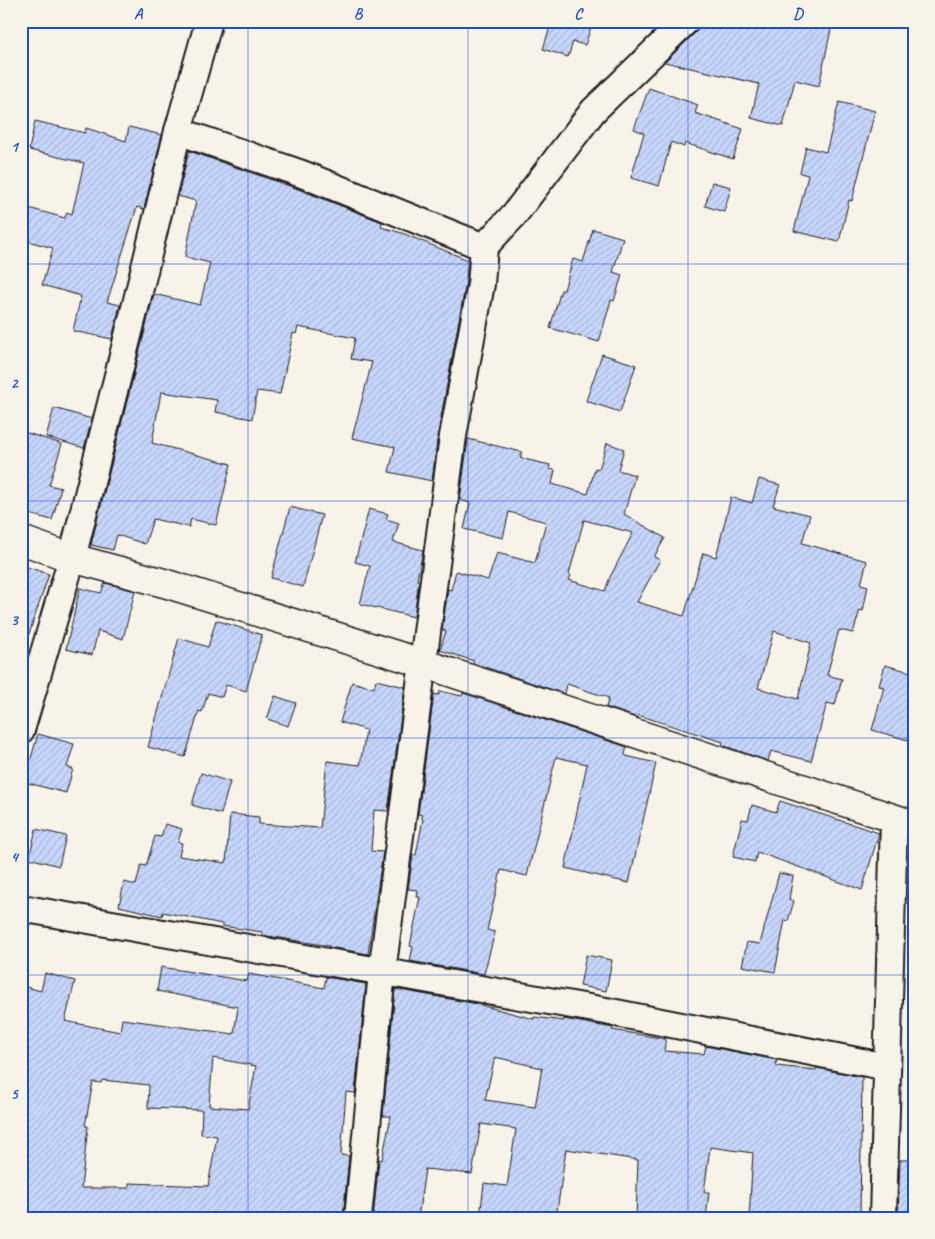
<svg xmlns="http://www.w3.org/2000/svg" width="935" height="1239" font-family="Caveat,sans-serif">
<defs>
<pattern id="building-hatch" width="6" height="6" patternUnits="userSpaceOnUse" patternTransform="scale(1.25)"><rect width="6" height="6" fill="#c7d6fd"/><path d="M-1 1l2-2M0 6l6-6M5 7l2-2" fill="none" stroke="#aab7d8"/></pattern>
</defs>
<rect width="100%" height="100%" fill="#f7f3e8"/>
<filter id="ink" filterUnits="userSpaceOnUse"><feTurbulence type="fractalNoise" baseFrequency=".02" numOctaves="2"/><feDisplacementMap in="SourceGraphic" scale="10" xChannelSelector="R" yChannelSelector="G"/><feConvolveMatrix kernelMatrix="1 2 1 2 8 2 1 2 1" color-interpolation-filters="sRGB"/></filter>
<g filter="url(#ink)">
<g fill="url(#building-hatch)" stroke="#1c1c1c" fill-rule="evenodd">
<path d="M552 21H593L585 45 573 42 568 57 543 49Z"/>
<path d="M701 21H793L831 29 819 86 795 80 783 126 751 118 759 84 665 62 696 32 700 26Z"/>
<path d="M649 88 698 105 695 113 743 129 733 159 685 143 684 147 671 142 659 186 631 178 644 133 634 129Z"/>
<path d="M839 102 875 111 852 201 849 200 839 242 794 231 808 175 800 173 806 147 826 152Z"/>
<path d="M35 121 85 133 86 128 126 141 129 127 162 135 144 209 137 207 107 302 120 305 112 339 73 331 81 296 42 285 53 248 21 239V206L65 218 67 212 72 214 84 163 29 150Z"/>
<path d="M189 151 298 189 382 222 381 227 402 233 468 260 466 282 438 433 432 481 389 472 395 447 352 438 372 362 351 359 355 338 298 327 296 334 293 333 280 394 257 391 252 419 215 412 217 400 161 392 152 443 231 464 216 525 191 519 189 527 153 519 145 544 117 535 113 550 91 545 154 294 200 305 210 263 185 257 196 201 178 196Z"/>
<path d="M712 182 731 187 724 212 705 206Z"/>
<path d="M593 229 623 238 613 272 622 275 614 301 611 300 599 342 550 328 561 290H564L573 259 583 262Z"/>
<path d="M602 354 636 365 620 412 586 401Z"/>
<path d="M54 408 92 419 84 448 46 437Z"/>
<path d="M21 431 62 444 49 485 61 488 52 520 21 512Z"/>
<path d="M468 439 522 452 520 458 550 465 549 469 555 470 552 484 588 494 595 468 599 469 607 443 624 449 618 470 635 475 624 514 665 538 654 557 660 560 637 602 684 616 703 553 716 557 731 497 752 503 759 479 780 485 773 506 810 515 802 543 867 561 861 584 868 586 863 611 860 610 853 633 839 630 827 675 842 679 835 705 827 703 811 761 771 751 768 761 722 745 723 742 638 715V718L606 707 609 698 567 684 565 694 473 663 474 661 440 650 446 631 442 630 448 589 451 590 456 571 488 580 497 553 535 563 546 522 509 512 503 538 464 529 470 503 460 500ZM584 520 633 533 610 577 605 591 569 580 571 575 569 574ZM774 631 811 643 798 699 758 688Z"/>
<path d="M290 507 322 515 303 587 271 578Z"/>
<path d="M369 509 388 514 386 519 399 523 393 542 423 550 417 580 419 581 414 617 360 604 370 566 355 562Z"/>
<path d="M21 565 49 574 25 646H21Z"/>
<path d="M105 583 135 591 123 639 98 631 92 655 66 649 80 588 101 593Z"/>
<path d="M216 620 262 635 246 691 226 685 222 697 208 693 202 712 199 711 185 757 148 747 179 638 208 647Z"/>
<path d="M885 665 914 673V733L910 732 908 740 872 730 884 687 879 686Z"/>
<path d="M376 680 405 687 388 811 374 810 371 851 383 852 368 954 329 947V946L262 935V932L222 926V924L163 912 162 916 119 906 124 882 136 885 141 865 146 866 155 836 161 837 165 824 182 829 178 842 182 843 179 856 226 863 230 814 259 817V824L320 828 327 761 360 765 366 730 340 722 352 682 374 688Z"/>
<path d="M440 691 462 696 463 693 627 747 625 754 626 756 656 763 629 883 565 868 587 764 556 757 527 876 501 870 487 930 495 932 484 974 410 961 413 947 410 946 420 897H417L418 890 408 889 413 855H416L423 819H422V815L418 814 434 694 439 695Z"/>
<path d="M275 696 296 703 288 726 267 719Z"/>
<path d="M38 734 74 744 67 767 73 769 66 793 24 782Z"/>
<path d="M201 773 230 782 221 814 192 805Z"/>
<path d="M780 801 879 833 862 890 757 852 755 862 733 857 742 819 748 820 752 805 776 812Z"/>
<path d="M36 829 66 836 59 866 29 858Z"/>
<path d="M779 873 793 876 789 899 794 901 788 921 785 920 775 972 742 966 747 942 760 944Z"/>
<path d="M586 955 612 960 606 991 580 986Z"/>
<path d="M161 967 247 981 249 974 324 988 326 977 366 984 355 1093 346 1092 341 1155 349 1156 343 1218H165L111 1216V1218H21V1006L26 987 41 991 45 973 75 981 65 1021 120 1032 122 1019 234 1034 238 1007 157 991ZM213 1058 256 1066 248 1109 209 1106ZM102 1080 149 1085 148 1108 202 1110 201 1134 217 1136 208 1186 129 1183V1188H81L88 1126H85L93 1082 101 1083Z"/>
<path d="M395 989 477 1004 534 1019V1017L564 1021V1019L613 1028 612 1030 666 1039 664 1051 704 1054 706 1046 777 1060 776 1066 816 1070 817 1068 862 1077 860 1215H786V1218H749L753 1153 710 1147 704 1192H709L706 1218H636L638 1160 566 1149 556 1218H480L484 1183 507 1186 516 1129 481 1124 472 1174 425 1169 418 1218 389 1215V1218H373L379 1159 382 1160 391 1116H383ZM495 1057 542 1068 535 1107 485 1100Z"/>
<path d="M900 1160H914V1212H898Z"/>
</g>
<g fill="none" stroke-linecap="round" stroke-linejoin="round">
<defs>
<g id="street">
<path d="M178 131 302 174 484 247"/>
<path d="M21 730 72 558 137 300 178 131 209 21"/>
<path d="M21 908 606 1011 887 1067"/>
<path d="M358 1218 382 972 453 436 481 284 484 247 514 215 593 111 686 21"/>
<path d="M883 1218 894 819"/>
</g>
<path id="secondary" d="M21 540 72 558 164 583 422 663 914 825"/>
</defs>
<use href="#street" stroke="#1c1c1c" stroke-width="30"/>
<use href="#secondary" stroke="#1c1c1c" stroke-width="31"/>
<use href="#street" stroke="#f7f3e8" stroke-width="26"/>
<use href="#secondary" stroke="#f7f3e8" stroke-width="28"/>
</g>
</g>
<path fill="none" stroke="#1d4ed8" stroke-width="1" stroke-opacity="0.55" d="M248 21V1218M468 21V1218M688 21V1218M21 264H914M21 501H914M21 738H914M21 975H914"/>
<rect width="935" height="1239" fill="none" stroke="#f7f3e8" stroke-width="55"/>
<rect x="28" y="28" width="880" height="1184" fill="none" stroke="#1d4ed8" stroke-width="2"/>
<g font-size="16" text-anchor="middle" font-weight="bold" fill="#1d4ed8">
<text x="138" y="19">A</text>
<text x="358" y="19">B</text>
<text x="578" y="19">C</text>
<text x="798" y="19">D</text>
<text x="14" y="152">1</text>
<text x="14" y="388">2</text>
<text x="14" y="625">3</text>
<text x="14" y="862">4</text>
<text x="14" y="1099">5</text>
</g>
</svg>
